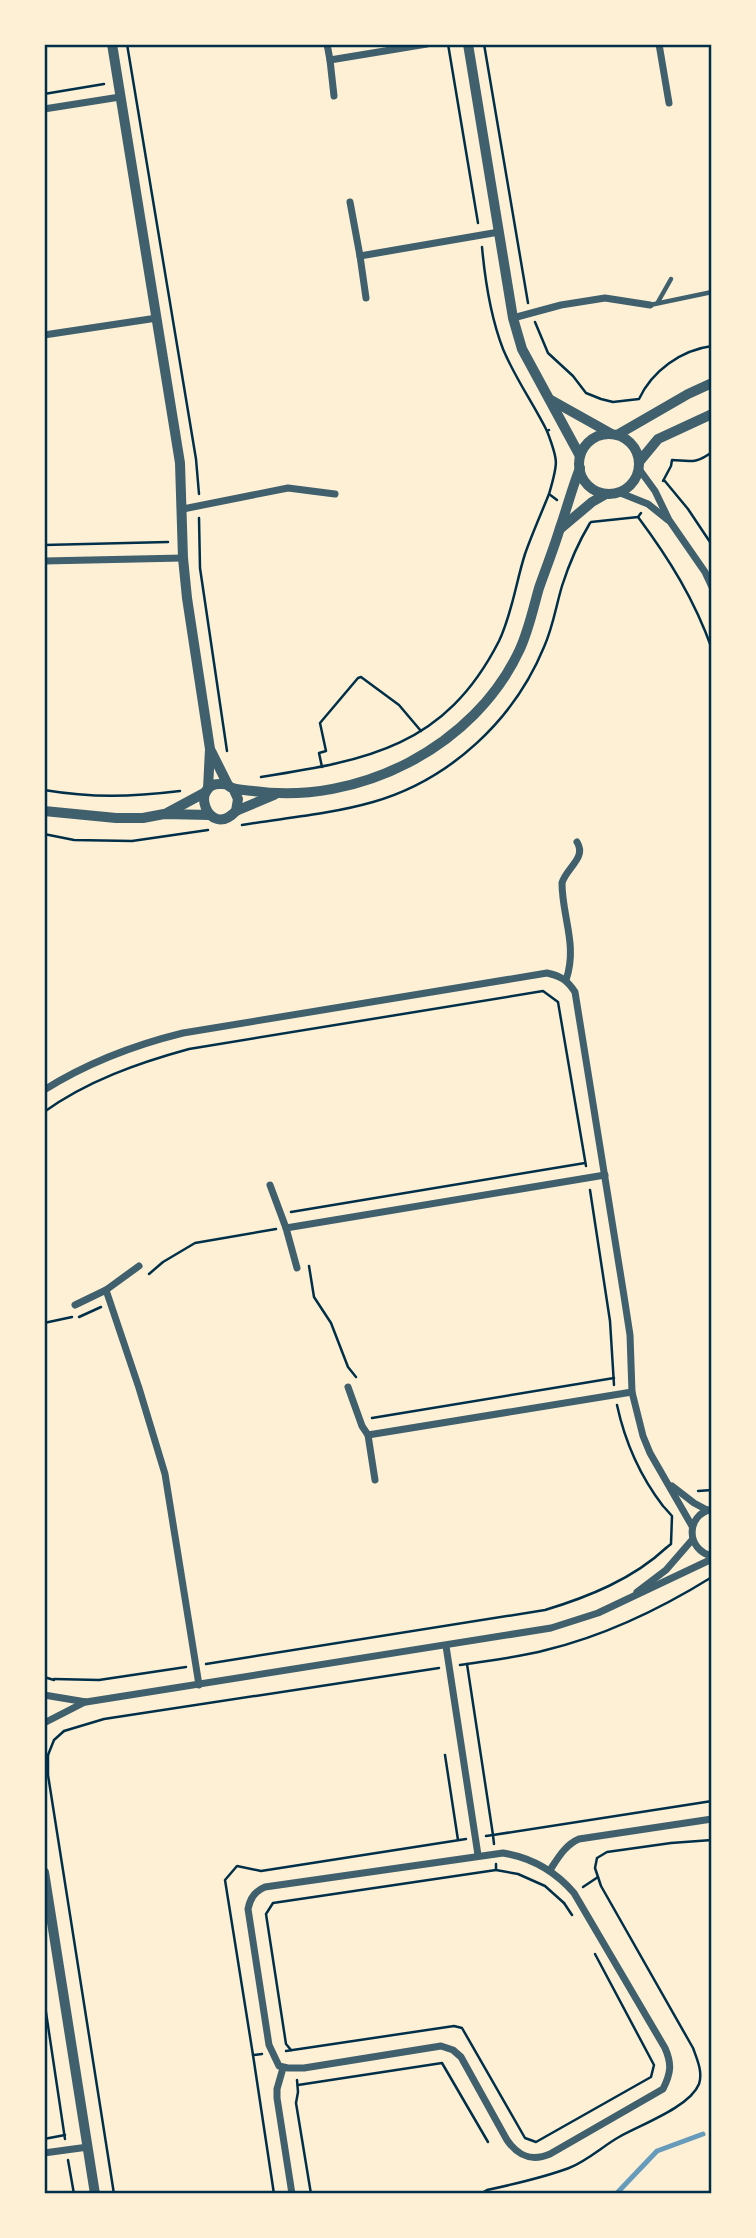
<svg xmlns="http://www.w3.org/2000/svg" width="756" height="2238" font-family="Helvetica,sans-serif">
<rect width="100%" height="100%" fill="#fdf0d5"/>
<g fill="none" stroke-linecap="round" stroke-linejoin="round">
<path stroke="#669bbc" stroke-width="5" d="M616 2194 657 2151 703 2134"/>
<g stroke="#003049" stroke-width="2.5">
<path d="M127 44 196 459 199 494"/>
<path d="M448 44 478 223"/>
<path d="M484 44 528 303"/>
<path d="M44 94 104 84"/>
<path d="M482 247C485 280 491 318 503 349 515 378 533 403 547 431"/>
<path d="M535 322 548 353 573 376 586 393 601 399 613 402 639 399C652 371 681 350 712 346"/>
<path d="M549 430 547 431C559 462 558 463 549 494L557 500"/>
<path d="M664 480 688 509 712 545"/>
<path d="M663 481 671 466 672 460C691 461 696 464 712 452"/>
<path d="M638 517C670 560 694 599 712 649"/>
<path d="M199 518 200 568 227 751"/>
<path d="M591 522 638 517 641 513"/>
<path d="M44 545 168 542"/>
<path d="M322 767 319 753 326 751 320 723 358 678 361 677 399 705 421 731"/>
<path d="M261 777C368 760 445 747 499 641 512 614 516 582 525 554 532 534 541 514 549 494"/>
<path d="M44 790C92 798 131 797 180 791"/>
<path d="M242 825C285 818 331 814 373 802 450 780 514 720 544 647 553 627 556 606 562 586 569 564 578 543 590 523"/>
<path d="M44 834 74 840 132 841 208 830"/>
<path d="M44 1112C87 1081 138 1063 189 1049L543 991 558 1002 586 1166"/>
<path d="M590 1190 610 1321 614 1385"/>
<path d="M291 1212 585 1163"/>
<path d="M309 1266 314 1297 331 1323 348 1367 356 1377"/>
<path d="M149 1274 163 1262 195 1243 276 1229"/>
<path d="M79 1317 101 1307"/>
<path d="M44 1323 72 1317"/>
<path d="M617 1405C625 1442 640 1476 663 1506"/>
<path d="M372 1418 614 1378"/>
<path d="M698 1491 712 1490"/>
<path d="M664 1507 672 1516 671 1544 666 1548"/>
<path d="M206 1664 545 1610C588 1597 633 1579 666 1548"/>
<path d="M467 1664C493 1660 520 1657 546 1650 604 1636 662 1608 712 1577"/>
<path d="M460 1665 467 1664 493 1835 486 1836"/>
<path d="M44 1677 54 1680"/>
<path d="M54 1679 99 1680 186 1667"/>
<path d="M64 1731 104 1719 439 1668"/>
<path d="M44 1755H48L54 1740 64 1731"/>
<path d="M48 1755V1775L114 2194"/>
<path d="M445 1755 458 1840"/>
<path d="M494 1844 493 1835 712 1801"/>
<path d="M496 1864V1870L518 1874 545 1886 564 1903"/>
<path d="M583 1887 598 1877"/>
<path d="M564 1903 572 1915"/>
<path d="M44 1999 65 2139"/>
<path d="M291 2050 286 2044 266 1914 273 1903 496 1870"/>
<path d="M286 2051 454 2026 462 2028 525 2138 536 2142 651 2077 654 2065 595 1954"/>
<path d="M262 2054 253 2055 274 2194"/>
<path d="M253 2055 225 1880 237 1866 261 1871 466 1839"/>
<path d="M297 2080 298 2092 296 2103 311 2194"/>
<path d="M298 2085 442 2063 488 2142"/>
<path d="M44 2139 65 2135"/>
<path d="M68 2160 74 2194"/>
<path d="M480 2194 487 2190C515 2184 542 2178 569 2168 587 2161 603 2146 619 2137 640 2125 690 2107 699 2084 703 2072 697 2059 693 2048L601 1886 595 1868 597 1858 607 1852 671 1843 712 1840"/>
</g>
<g stroke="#3f606c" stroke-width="4.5">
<path d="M658 302 671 279"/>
<path d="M650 305 712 292"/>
</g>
<g stroke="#3f606c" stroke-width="7">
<path d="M327 44 330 60"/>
<path d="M659 44 669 103"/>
<path d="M334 96 330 60 427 44"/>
<path d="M44 109 120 97"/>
<path d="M350 202 360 256"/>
<path d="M366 298 360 256 499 232"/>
<path d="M513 318 561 305 605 298 650 305"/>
<path d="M44 335 157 318"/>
<path d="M639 469 655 491 669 520 705 572 712 587"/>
<path d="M618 492 648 504 668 520"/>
<path d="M183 509 288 488 335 494"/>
<path d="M44 561 183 558"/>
<path d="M566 980C578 945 562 917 562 883 566 868 587 858 577 842"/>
<path d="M44 1090C87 1063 134 1045 183 1033L547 973C561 976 567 980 575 992L624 1296 630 1335 632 1392 643 1436 650 1453 692 1526"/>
<path d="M270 1185 286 1228"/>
<path d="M297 1268 286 1228 605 1175"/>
<path d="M106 1290 139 1266"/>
<path d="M75 1305 106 1290 139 1388 165 1474 199 1685"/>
<path d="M348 1387 362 1426 368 1435"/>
<path d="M375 1480 368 1435 632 1392"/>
<path d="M672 1486 694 1503 707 1510"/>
<path d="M712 1509C685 1515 686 1550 712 1556"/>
<path d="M637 1592 666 1570 692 1540"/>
<path d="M446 1646 478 1855"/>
<path d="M44 1695 86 1702 551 1628 598 1613 712 1559"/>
<path d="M44 1723 85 1702"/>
<path d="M503 1853C533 1858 555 1871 574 1893L665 2048C672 2064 671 2073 663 2089L550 2154C531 2162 518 2156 507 2140L461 2057 453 2050 441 2046 304 2068H288L279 2066 269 2045 248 1909C250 1898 255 1891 265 1887Z"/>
<path d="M550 1870C558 1858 565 1845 579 1839L712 1819"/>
<path d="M283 2068 277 2089V2098L292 2194"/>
<path d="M44 2153 88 2147"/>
</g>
<g stroke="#3f606c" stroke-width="10">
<path d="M112 44 180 463 183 558 187 598 210 749 208 789"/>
<path d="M468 44 513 318 522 349 580 456"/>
<path d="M551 400 610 433"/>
<circle cx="609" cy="464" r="30"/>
<path d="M617 435 688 394 712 383"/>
<path d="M639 462 658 439 712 414"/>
<path d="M560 529 592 502 606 494"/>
<path d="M211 751 228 785"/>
<path d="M233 788 238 799 236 811C208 841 188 781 222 784 229 784 226 785 232 788 238 790 246 790 253 791 358 806 475 747 520 649 529 629 533 609 539 588 546 568 554 548 560 528 567 508 572 488 580 468"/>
<path d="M44 811 116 818H143L164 814 210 815"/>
<path d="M236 811 274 795"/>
<path d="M167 813 206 792"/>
<path d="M44 1872 95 2194"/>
</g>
</g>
<rect width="756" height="2238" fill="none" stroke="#fdf0d5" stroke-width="91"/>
<rect x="46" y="46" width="664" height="2146" fill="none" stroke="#003049" stroke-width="2.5"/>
</svg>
